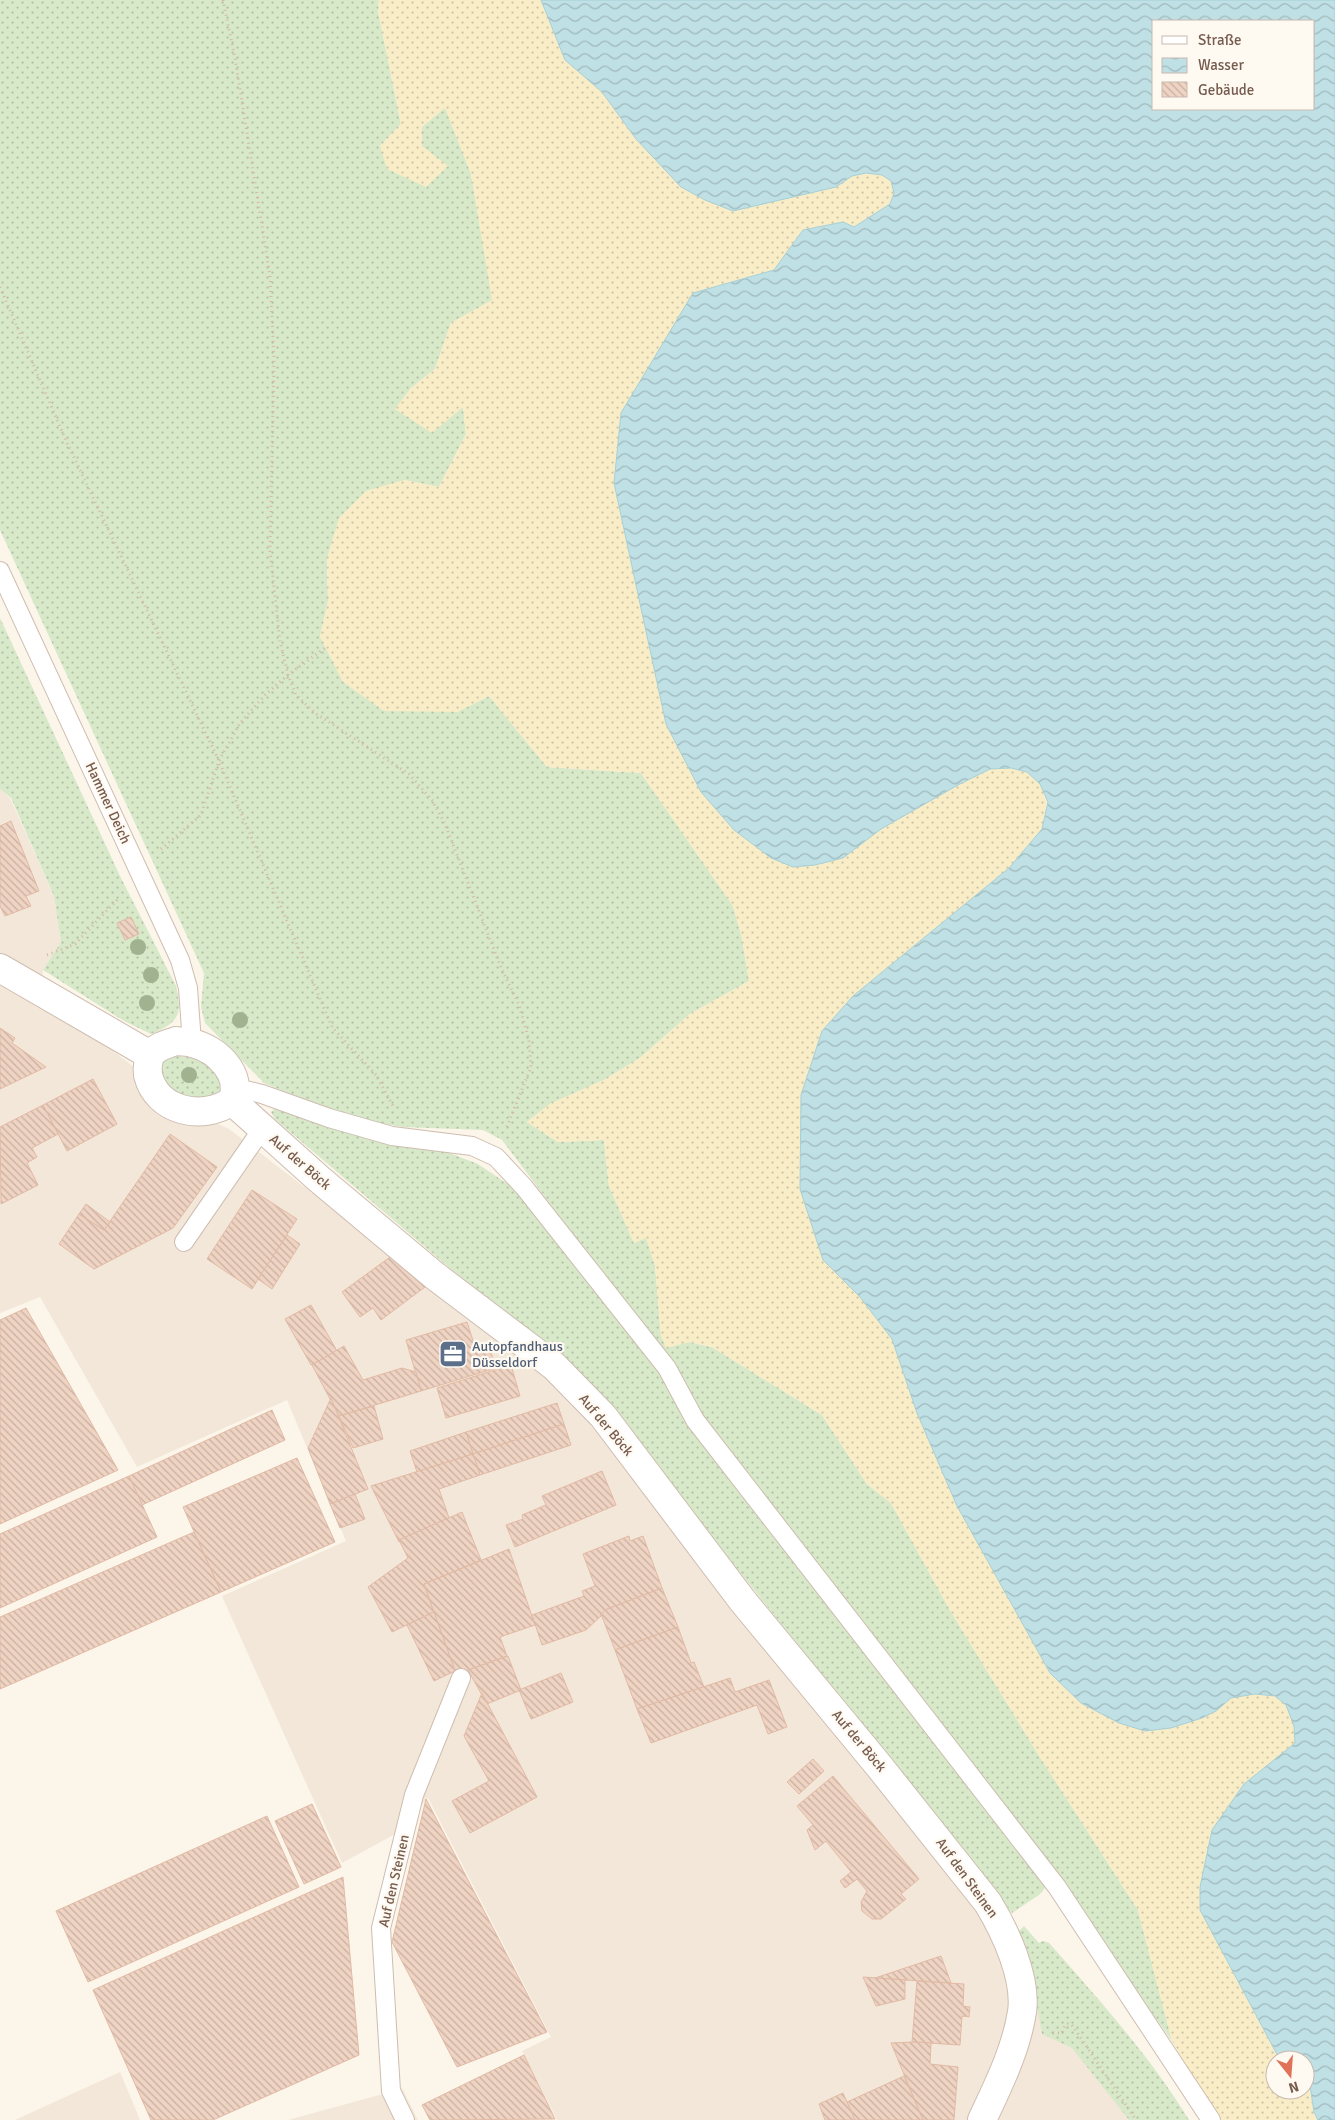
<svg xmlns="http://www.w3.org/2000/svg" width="1335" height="2120" font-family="Signika,sans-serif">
<defs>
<pattern id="grass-dots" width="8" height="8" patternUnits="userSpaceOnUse" patternTransform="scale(1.25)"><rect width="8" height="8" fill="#d7e9c9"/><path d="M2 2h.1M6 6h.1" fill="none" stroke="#b3c0a5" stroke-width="1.8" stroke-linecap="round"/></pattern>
<pattern id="sand-dots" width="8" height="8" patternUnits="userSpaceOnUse" patternTransform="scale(1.25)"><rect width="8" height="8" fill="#f9edc7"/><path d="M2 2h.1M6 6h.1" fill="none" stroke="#cec3a4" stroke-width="1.8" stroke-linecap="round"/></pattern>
<pattern id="water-waves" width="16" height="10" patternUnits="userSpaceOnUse" patternTransform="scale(1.25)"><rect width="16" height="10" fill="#bfe0e5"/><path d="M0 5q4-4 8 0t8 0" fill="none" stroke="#a0b9bc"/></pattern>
<pattern id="building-back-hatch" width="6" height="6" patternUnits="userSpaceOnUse" patternTransform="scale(1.25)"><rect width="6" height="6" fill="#f0d4c3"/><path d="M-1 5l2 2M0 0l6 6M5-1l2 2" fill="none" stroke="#c7afa1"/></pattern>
</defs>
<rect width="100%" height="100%" fill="#fcf5ea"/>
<g fill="#f3e7d9">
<path d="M0 789 10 798 54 896 61 942 43 970 40 994 139 1071 212 1121 229 1129 563 1386 741 1618 981 1916 1039 1943 1043 1941 1049 1943 1101 2002 1148 2061 1189 2120H557L522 2051 551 2037 428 1798 397 1833 342 1863 222 1596 346 1541 287 1400 137 1467 40 1297 0 1313Z"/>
<path d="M120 2072 140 2120H15Z"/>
<path d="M402 2088 418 2120H288L383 2094Z"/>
</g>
<g fill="url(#grass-dots)">
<path d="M0 0H379L378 11 401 124 380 146 448 167 422 147V127L445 107 471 174 493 300 451 323 435 369 410 389 463 406 466 434 439 487 404 480 327 558 328 601 320 637 457 712 489 696 547 767 641 773 733 906 742 938 749 981 690 1014 640 1058 604 1080 550 1104 527 1122 558 1142 604 1140 609 1186 634 1243 646 1237 655 1265 661 1336 712 1347 822 1415 867 1484 891 1503 951 1612 1038 1754 1138 1910 1172 2041 1060 1885 698 1413 684 1381 502 1140 483 1130 403 1127 351 1119 264 1083 205 1023 201 1007 204 973 0 530Z"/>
<path d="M0 618 120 876 176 986C183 1015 178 1023 151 1034L124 1021 43 970 61 942 54 896 11 798 0 789Z"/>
<path d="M167 1056C186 1056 217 1058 221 1083 221 1087 222 1090 220 1094 210 1107 174 1094 164 1083 160 1079 160 1071 159 1065Z"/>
<path d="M277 1107 411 1144 447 1152 478 1164 524 1195 552 1227 1046 1887 1039 1895 1012 1913 631 1436 575 1375 275 1119 271 1112Z"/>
<path d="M1024 1926 1039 1943 1043 1941 1049 1943C1099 2000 1150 2056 1189 2120H1129L1072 2048 1042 2034 1030 1966 1019 1931Z"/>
</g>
<path fill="url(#sand-dots)" d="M379 0H541L565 60 602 92 636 139 681 187 705 200 733 211 836 187 852 176 866 173 882 175 891 181 894 193 890 204 854 227 843 222 803 230 775 270 693 293 701 792 734 830 771 858H843L881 829 958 785 990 769 1011 768 1027 772 1040 784 1048 802 1042 829 1009 868 853 996 822 1031 823 1260 860 1297 892 1339 917 1413 957 1506 1050 1673 1081 1703 1216 1711C1220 1707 1226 1701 1231 1698 1244 1691 1278 1692 1286 1705 1294 1716 1295 1731 1296 1743L1275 1760 1224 1956 1280 2060H1275V2090H1305V2077L1309 2079 1314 2112 1318 2120H1219L1172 2041 1138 1910 1038 1754 951 1612 891 1503 867 1484 822 1415 712 1347 690 1342 666 1348 661 1336 655 1265 646 1238 634 1243 609 1186 604 1140 558 1142 527 1122 550 1104 604 1080 640 1058 690 1014 749 981 742 938 733 906 641 773 547 767 489 696 457 712 384 711 343 682 320 637 328 601 327 558 339 518 366 491 404 480 439 487 466 434 463 407 432 433 395 409 410 389 435 369 451 323 492 300 471 174 445 108 422 127V146L448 166 426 187 387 169 380 146 401 124 378 11Z"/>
<path fill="url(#water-waves)" stroke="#a6d0d6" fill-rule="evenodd" d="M541 0H1335V2120H1318L1314 2112 1309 2079 1305 2077V2060H1280L1200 1910V1887L1212 1830 1244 1784 1295 1743 1294 1726 1286 1705 1275 1696 1255 1694 1231 1698 1216 1711 1202 1718 1171 1728 1145 1731 1119 1723 1081 1703 1050 1673 957 1506 917 1413 892 1339 860 1297 823 1260 800 1189 801 1095 822 1031 853 996 1009 868 1042 829 1048 802 1040 784 1027 772 1011 768 990 769 958 785 881 829 843 858 815 865 793 867 771 858 734 830 701 792 666 724 614 483 621 413 693 293 774 270 803 230 843 222 854 227 890 204 894 193 891 181 882 175 866 173 852 176 836 187 733 211 705 200 681 187 636 139 602 92 565 60ZM1154 21H1314V109H1154Z"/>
<g fill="url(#building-back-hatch)" stroke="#e2baa4">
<path d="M11 821 39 891 26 896 31 906 5 916 0 906V826Z"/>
<path d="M131 917 139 934 125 940 117 923Z"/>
<path d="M0 1028 15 1038 12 1043 46 1067 0 1089Z"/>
<path d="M93 1079 117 1124 67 1151 43 1105Z"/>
<path d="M43 1105 58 1134 32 1148 37 1157 27 1163 38 1185 1 1204 0 1127Z"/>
<path d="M170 1134 217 1167 173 1228 94 1269 59 1244 79 1214 104 1230Z"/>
<path d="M252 1190 297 1219 252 1289 207 1259Z"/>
<path d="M86 1204 110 1222 104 1230 79 1214Z"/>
<path d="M287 1235 300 1244 272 1289 258 1279Z"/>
<path d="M390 1257 425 1287 381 1320 373 1308 360 1317 342 1292Z"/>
<path d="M311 1305 337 1351 311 1365 285 1319Z"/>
<path d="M26 1308 118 1470 0 1524V1320Z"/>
<path d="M467 1322 476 1350 489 1346 496 1368 421 1391 406 1340Z"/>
<path d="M344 1346 363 1380 402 1368 416 1372 421 1391 339 1416 312 1365Z"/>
<path d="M511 1365 520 1396 446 1418 437 1388Z"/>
<path d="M331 1398 368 1489 330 1504 308 1448Z"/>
<path d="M557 1403 564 1424 473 1454 466 1432Z"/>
<path d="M374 1406 383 1439 353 1448 339 1416Z"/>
<path d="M272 1410 285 1440 142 1505 129 1476Z"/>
<path d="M564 1424 571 1445 480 1475 473 1454Z"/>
<path d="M466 1432 473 1454 417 1472 410 1451Z"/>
<path d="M473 1454 480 1475 439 1489 449 1518 399 1540V1542L371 1486Z"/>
<path d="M297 1458 335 1542 221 1592 183 1507Z"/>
<path d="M602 1471 616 1505 515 1547 506 1525 523 1519 522 1515 546 1505 542 1496Z"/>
<path d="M129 1476 157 1537 0 1608V1534Z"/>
<path d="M355 1494 365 1519 340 1528 330 1504Z"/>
<path d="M462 1512 481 1560 424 1584 434 1612 392 1632 368 1587 408 1558 399 1540Z"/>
<path d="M194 1532 221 1592 0 1689V1617Z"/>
<path d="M629 1536 630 1541 643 1536 662 1588 605 1610 601 1614V1616L586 1630 542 1645 532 1615 584 1596 582 1591 595 1586 583 1554Z"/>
<path d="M509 1549 535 1625 500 1637 507 1656 468 1670 473 1677 455 1671 424 1584Z"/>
<path d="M662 1588 678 1627 615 1650 601 1614 605 1610Z"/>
<path d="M434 1612 455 1671 434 1681 407 1625Z"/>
<path d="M678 1627 691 1663 694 1662 704 1687 637 1709 615 1650Z"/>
<path d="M508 1656 521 1690 487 1704 468 1670Z"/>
<path d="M561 1673 573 1702 531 1719 519 1690Z"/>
<path d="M730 1678 735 1692 769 1680 787 1727 768 1734 757 1705 651 1743 637 1709Z"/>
<path d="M482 1693 537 1797 470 1833 452 1801 489 1781 464 1736Z"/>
<path d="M813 1759 824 1771 799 1794 787 1782Z"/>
<path d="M833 1776 919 1879 901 1894 906 1899 881 1919H872L862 1911 861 1902 867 1891 857 1879 845 1888 840 1881 851 1872 826 1841 815 1850 807 1830 813 1825 797 1806Z"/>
<path d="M426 1799 547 2032 457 2067 392 1942Z"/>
<path d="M312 1804 341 1867 304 1884 275 1821Z"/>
<path d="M267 1816 299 1887 88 1982 56 1911Z"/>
<path d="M343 1877 359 2055 213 2120H151L93 1990Z"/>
<path d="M941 1956 951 1983 875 1978Z"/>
<path d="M863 1977 905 1980V1999L876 2006Z"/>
<path d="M917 1981 964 1984 963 2006 970 2007 969 2017 962 2016 960 2045 912 2042Z"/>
<path d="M912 2042 931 2043 930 2064 958 2067 954 2120H923L891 2043Z"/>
<path d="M524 2055 555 2119 430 2120 422 2105Z"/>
<path d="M904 2076 923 2120H855L847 2102Z"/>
<path d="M843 2093 855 2120H825L819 2104Z"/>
</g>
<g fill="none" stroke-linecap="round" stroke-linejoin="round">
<defs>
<g id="lane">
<path d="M0 571 180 960 188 988 192 1043"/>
<path d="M237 1088 262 1094 329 1118 392 1136 472 1146 496 1157 524 1187 667 1368 695 1420 1057 1887 1211 2120"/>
<path d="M184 1242 262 1129"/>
<path d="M405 2120 391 2091 381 1928 414 1795 461 1678"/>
</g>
<g id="street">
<path d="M0 968 150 1055"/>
<path d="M176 1041C182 1042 187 1041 192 1043 217 1049 244 1075 232 1101 203 1121 157 1112 148 1075 147 1068 148 1058 152 1053 158 1046 168 1044 176 1041Z"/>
<path d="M232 1101 319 1179 435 1276 554 1366 603 1416 742 1600 879 1766 988 1903C1005 1931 1027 1978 1022 2012 1016 2050 998 2086 982 2120"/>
</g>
</defs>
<use href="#lane" stroke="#cebdb0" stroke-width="20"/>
<use href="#street" stroke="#cebdb0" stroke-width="30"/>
<g stroke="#d5b7a6" stroke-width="3" stroke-dasharray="1 4" stroke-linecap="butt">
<path d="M223 0 235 58 270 276 274 359 270 551 280 641 288 675 296 695 315 713 409 774 432 800 445 824 502 970 519 1005 529 1040 531 1067 506 1129"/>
<path d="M0 287 67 443 219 761 332 1027 376 1075 393 1106"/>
<path d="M161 849 201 815 219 761 240 723 266 694 288 675 325 648"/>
<path d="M47 955 75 944 119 898"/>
<path d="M1053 2033H1062L1065 2025 1068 2024 1072 2025 1136 2120"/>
</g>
<use href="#lane" stroke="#fff" stroke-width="18"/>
<use href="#street" stroke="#fff" stroke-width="28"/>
</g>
<g fill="#a1b290">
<circle cx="138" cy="947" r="8"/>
<circle cx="151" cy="975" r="8"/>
<circle cx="147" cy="1003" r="8"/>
<circle cx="240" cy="1020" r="8"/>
<circle cx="189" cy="1075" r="8"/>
</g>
<defs>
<symbol id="office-square" viewBox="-11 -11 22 22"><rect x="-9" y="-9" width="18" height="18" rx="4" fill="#5c6f8a" stroke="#fef9f1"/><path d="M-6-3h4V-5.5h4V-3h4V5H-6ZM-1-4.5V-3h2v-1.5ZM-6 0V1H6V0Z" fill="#fff"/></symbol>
</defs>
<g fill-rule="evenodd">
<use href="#office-square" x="437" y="1338" width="32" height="32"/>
</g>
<g text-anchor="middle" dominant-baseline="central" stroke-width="4.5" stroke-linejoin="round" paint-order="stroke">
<g font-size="14" fill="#765b4e" stroke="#fef9f1">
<text transform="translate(108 803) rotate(65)">Hammer Deich</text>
<text transform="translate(300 1162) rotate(41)">Auf der Böck</text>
<text transform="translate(606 1425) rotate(50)">Auf der Böck</text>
<text transform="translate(859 1741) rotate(50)">Auf der Böck</text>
<text transform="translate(967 1878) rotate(54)">Auf den Steinen</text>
<text transform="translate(394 1881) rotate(-77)">Auf den Steinen</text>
</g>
<g font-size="14" fill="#4e5e75" stroke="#fef9f1" text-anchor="start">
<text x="472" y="1346">Autopfandhaus<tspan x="472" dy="16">Düsseldorf</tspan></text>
</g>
</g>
<rect x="1152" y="20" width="162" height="90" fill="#fef9f1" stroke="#c8bab0"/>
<rect x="1162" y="36" width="25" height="8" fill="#ffffff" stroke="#c8bab0"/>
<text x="1198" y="45" font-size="15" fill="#765b4e">Straße</text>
<rect x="1162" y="58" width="25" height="15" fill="url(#water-waves)" stroke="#c8bab0"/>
<text x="1198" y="70" font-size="15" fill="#765b4e">Wasser</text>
<rect x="1162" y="82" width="25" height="15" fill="url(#building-back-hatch)" stroke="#c8bab0"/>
<text x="1198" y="95" font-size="15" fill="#765b4e">Gebäude</text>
<g transform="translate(1290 2075) rotate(163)"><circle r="24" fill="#fef9f1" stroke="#c8bab0"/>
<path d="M0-4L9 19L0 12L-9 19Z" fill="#df7257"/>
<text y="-8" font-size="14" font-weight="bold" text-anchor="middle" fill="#765b4e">N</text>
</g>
</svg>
